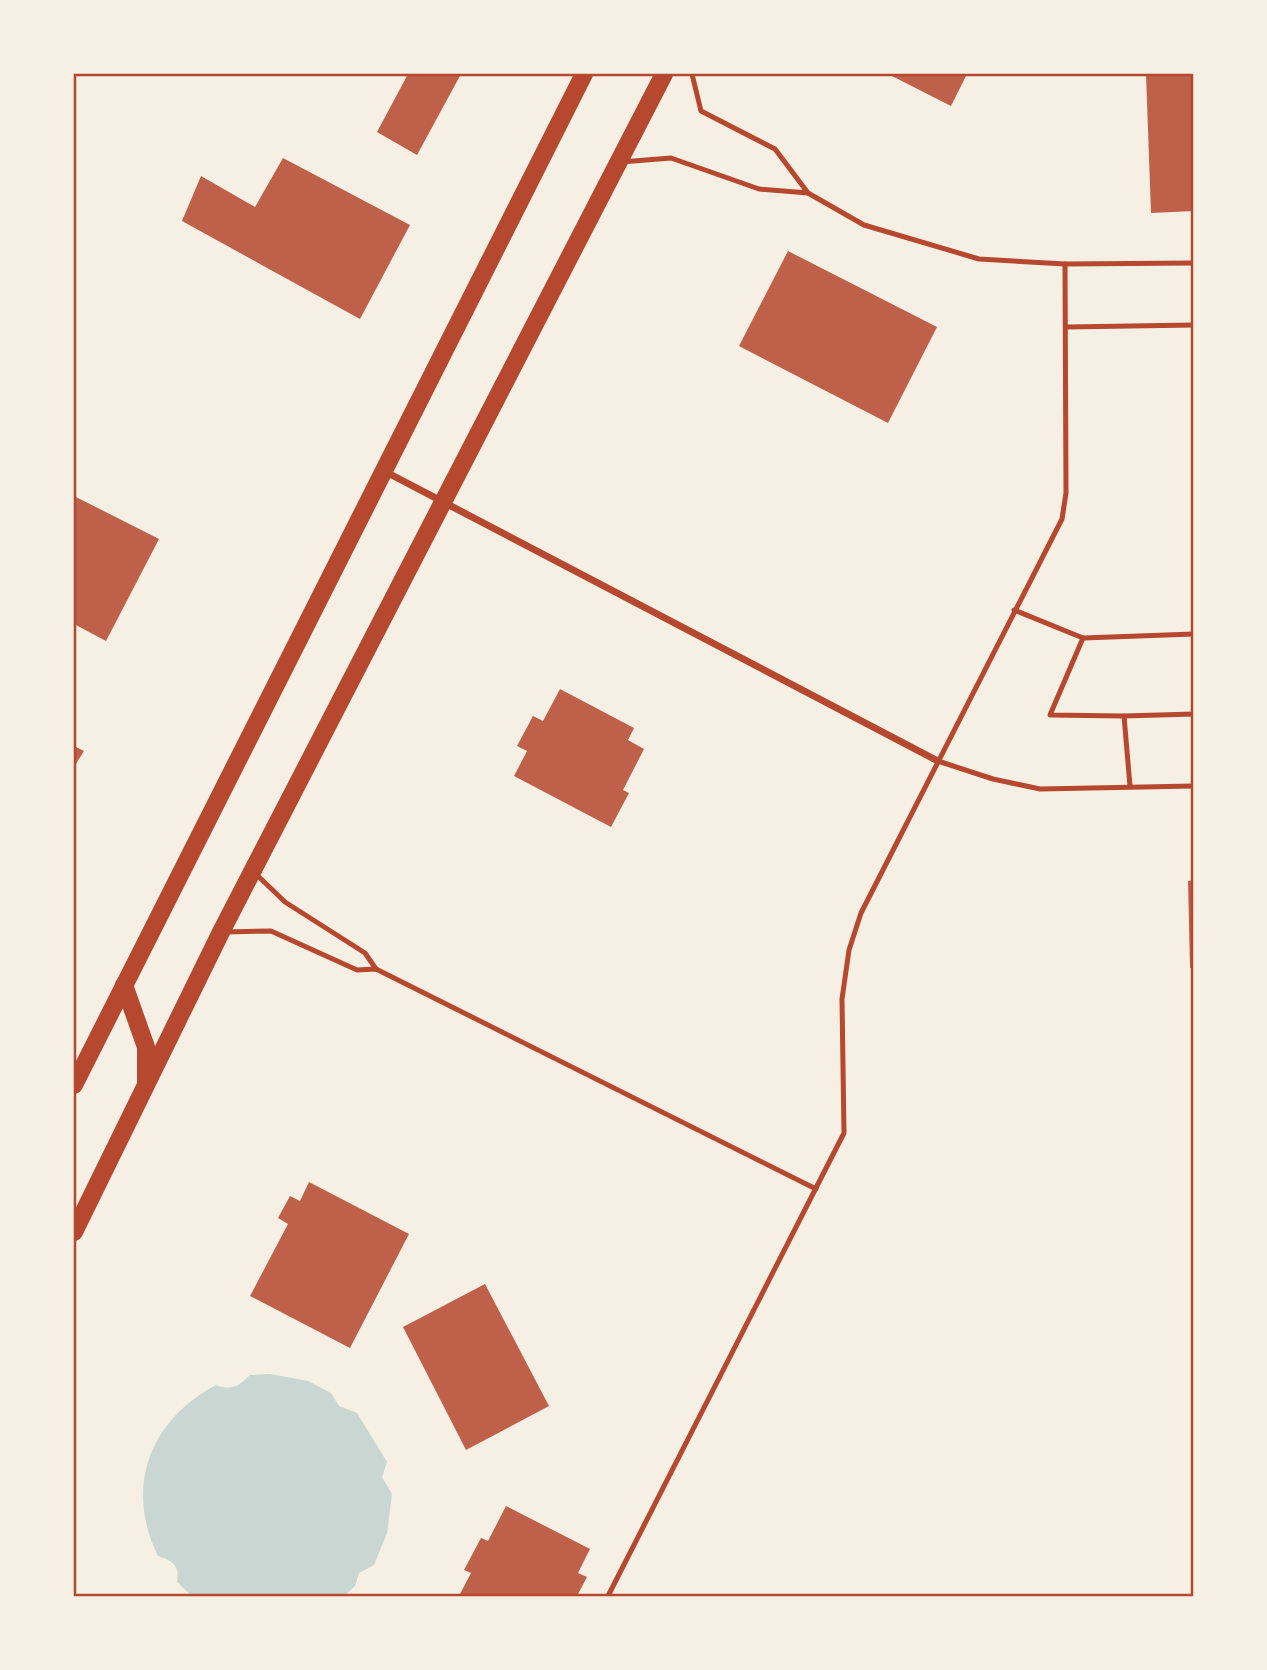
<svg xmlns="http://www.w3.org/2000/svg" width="1267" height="1670" font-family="Roboto,sans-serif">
<rect width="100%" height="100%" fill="#f6efe4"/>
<path fill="#c9d6d2" d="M270 1374 308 1381 331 1393 339 1406 357 1413 387 1462 382 1477 392 1494 387 1533 374 1565 359 1573 355 1586 344 1596H192L177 1582C180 1565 173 1561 158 1556 124 1487 150 1420 216 1385 232 1391 239 1386 250 1375Z"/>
<g fill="#bf614a">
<path d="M408 74H461L417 155 377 132Z"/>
<path d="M888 74H967L951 106Z"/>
<path d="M1146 74H1194V211L1151 213Z"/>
<path d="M283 158 410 225 360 319 182 221 201 176 255 207Z"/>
<path d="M788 251 937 327 888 423 739 346Z"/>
<path d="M74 496 159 539 106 641 74 624Z"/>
<path d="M560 689 634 728 628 740 644 749 623 790 629 793 611 827 514 776 527 751 517 746 533 716 543 721Z"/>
<path d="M74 746 84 751 74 767Z"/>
<path d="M1194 880V968H1190L1188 881Z"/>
<path d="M309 1182 409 1234 350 1348 250 1296 288 1224 278 1218 290 1196 300 1201Z"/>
<path d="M485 1284 549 1406 466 1450 403 1327Z"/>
<path d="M506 1506 590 1549 578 1573 587 1577 577 1596H459L471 1573 464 1570 481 1538 488 1541Z"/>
</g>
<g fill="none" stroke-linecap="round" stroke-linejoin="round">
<g stroke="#b5482f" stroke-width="5">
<path d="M692 74 701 111 775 149 808 193 864 225 979 259 1065 264 1194 263"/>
<path d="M621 162 671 158 759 189 808 193"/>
<path d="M1067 327 1194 325"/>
<path d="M1014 610 1083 638"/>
<path d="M1124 716 1194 714"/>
<path d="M938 761 993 779 1040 789 1194 786"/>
<path d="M1130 786 1124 716 1050 715 1083 638 1194 634"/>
<path d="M256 874 285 902 365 953 376 969"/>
<path d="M225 932 271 931 357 970 376 969 816 1189"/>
<path d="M608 1596 844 1133 842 999 849 950 861 913 1062 519 1066 493 1065 264"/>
</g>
<path stroke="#b5482f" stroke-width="7" d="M386 472 938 761"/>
<g stroke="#b5482f" stroke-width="18">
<path d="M124 985 146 1047V1082"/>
<path d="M74 1085 584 74"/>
<path d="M74 1232 221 932 664 74"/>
</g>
</g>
<rect width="1267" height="1670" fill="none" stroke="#f6efe4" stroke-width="150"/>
<rect x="75" y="75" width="1117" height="1520" fill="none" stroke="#b5482f" stroke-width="2.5"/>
</svg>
